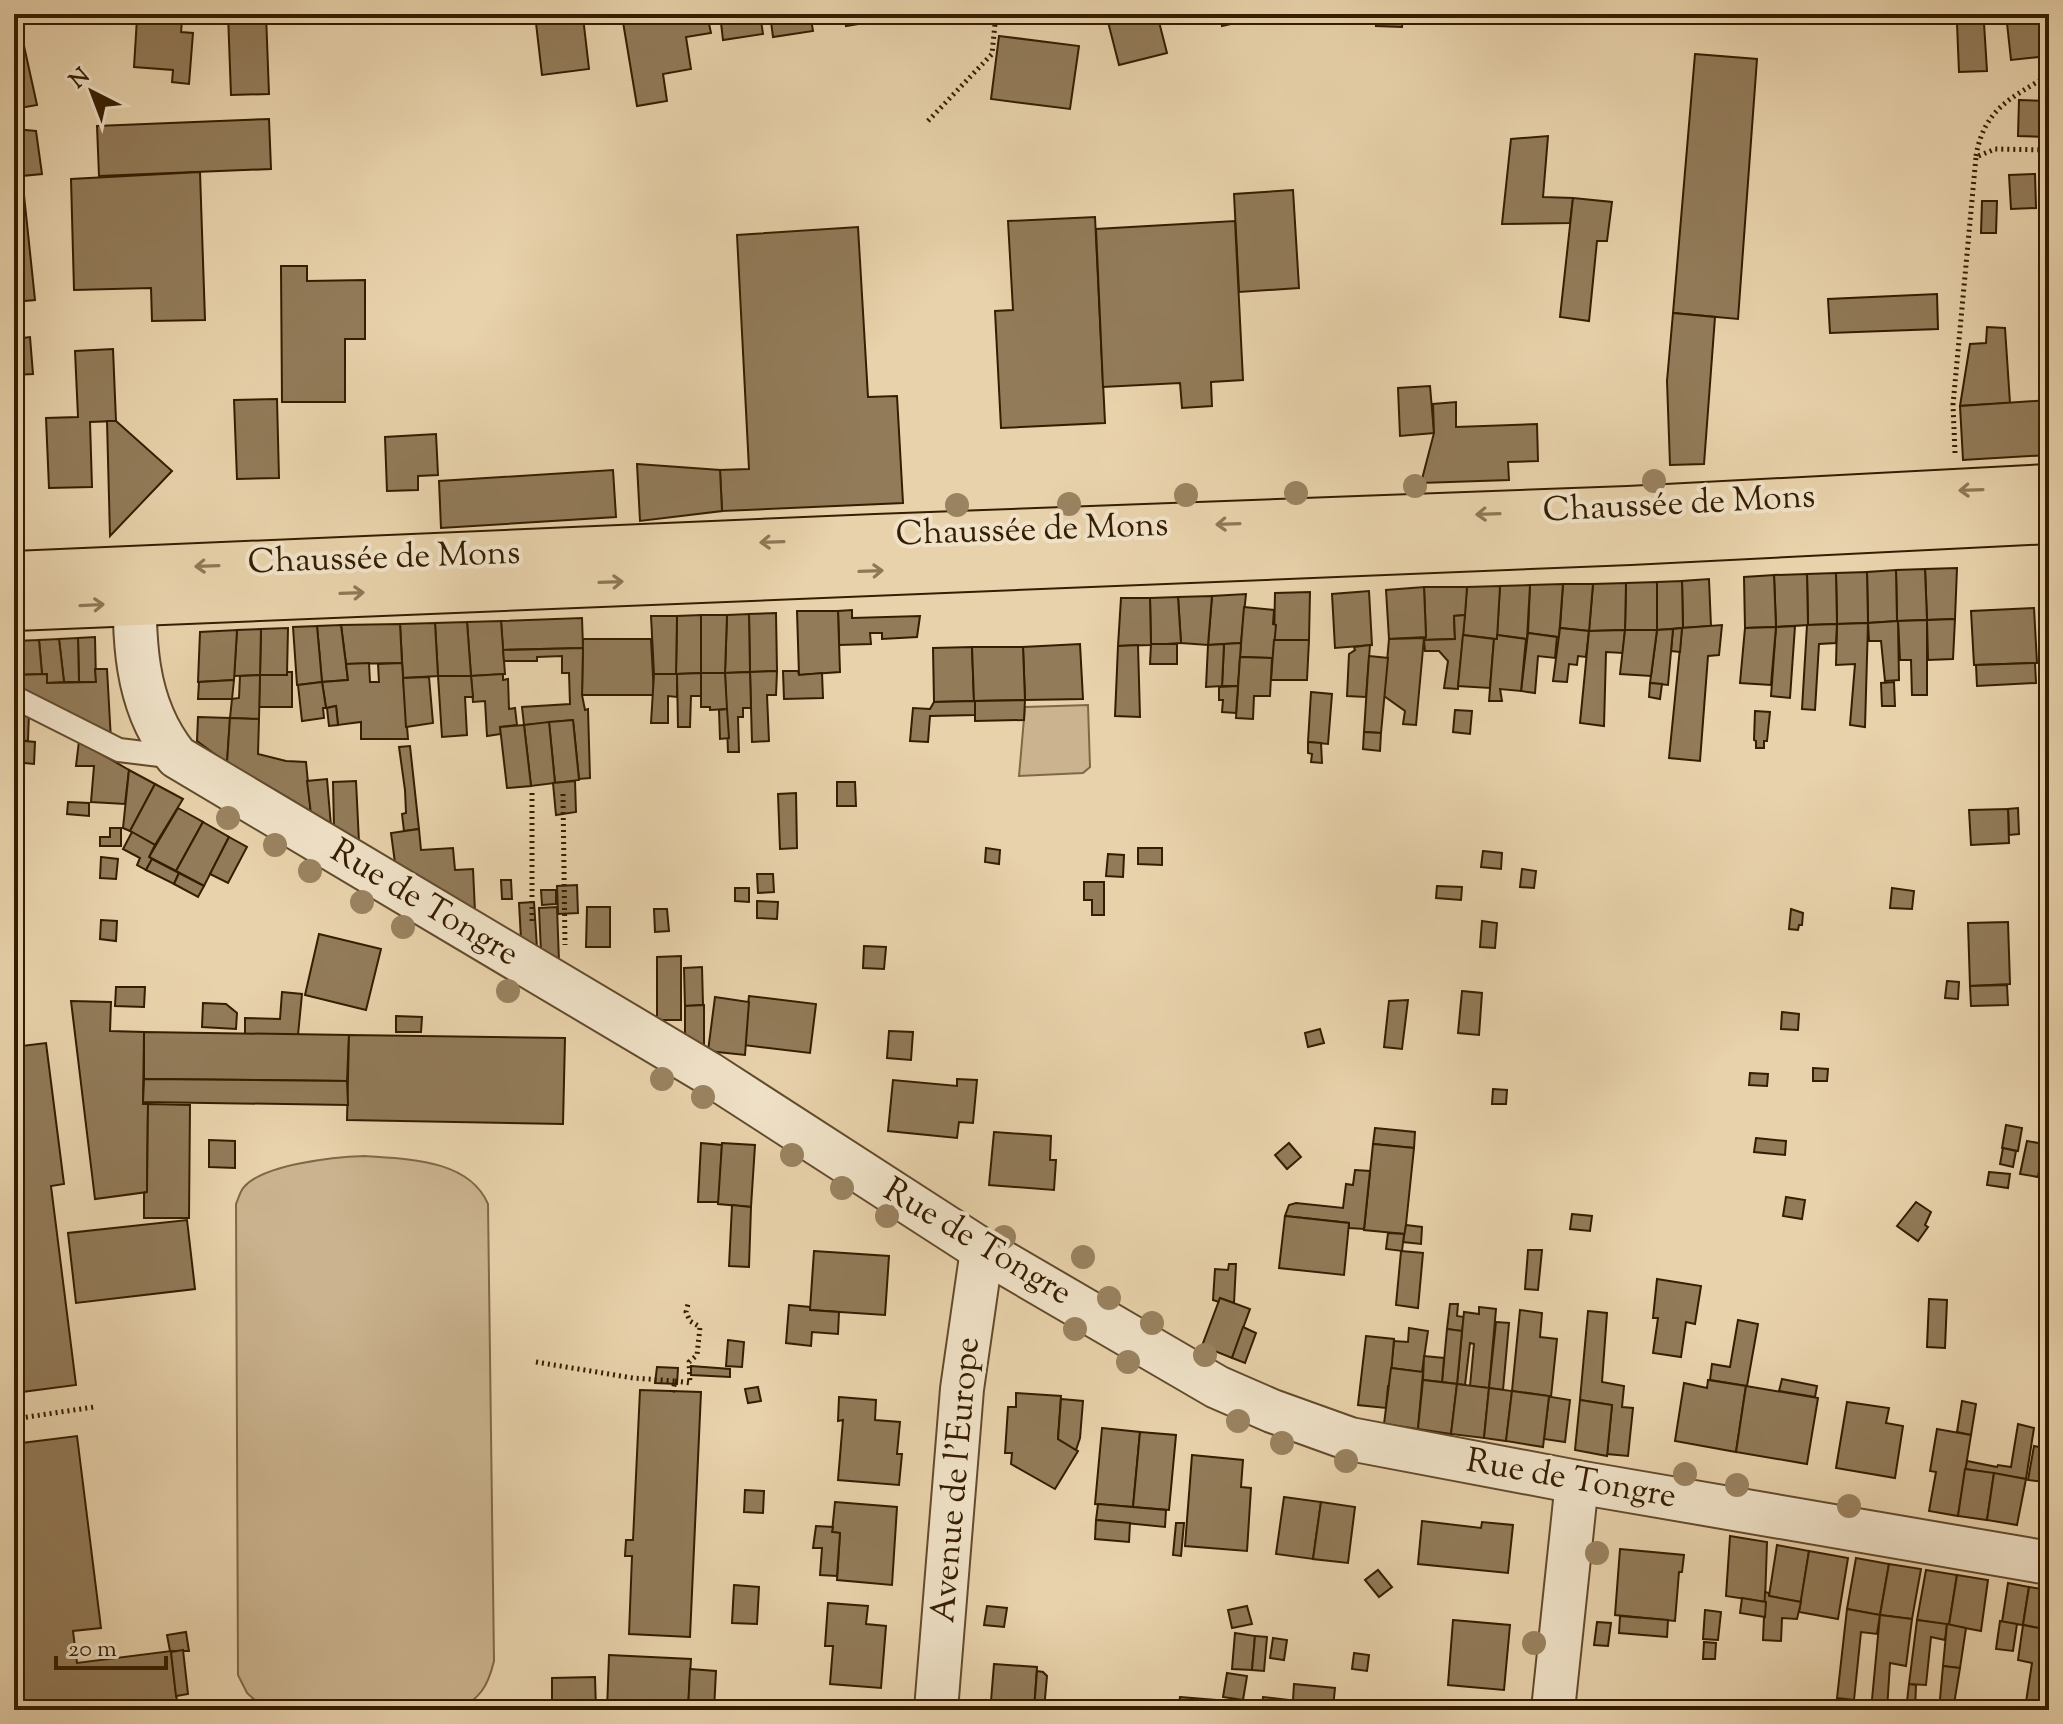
<svg xmlns="http://www.w3.org/2000/svg" width="2063" height="1724" font-family="'Sorts Mill Goudy',serif">
<rect width="100%" height="100%" fill="#e8d2ab"/>
<filter id="stains"><feTurbulence type="fractalNoise" baseFrequency=".0025" numOctaves="4"/><feColorMatrix values="0 0 0 0 .2 0 0 0 0 .09 0 0 0 0 .02 0 0 0 .5 -.17"/></filter>
<radialGradient id="worn" r=".72"><stop offset=".6" stop-color="#630" stop-opacity="0"/><stop offset="1" stop-color="#630" stop-opacity=".3"/></radialGradient>
<g fill="#cab38e" stroke="#806847" stroke-width="2">
<path d="M1088 705 1090 767 1083 773 1019 776 1025 707Z"/>
<path d="M365 1156C406 1159 469 1159 488 1204L494 1661C488 1686 480 1699 457 1710H266L247 1693 238 1675 236 1204C238 1200 240 1191 244 1187 264 1164 335 1157 365 1156Z"/>
</g>
<g fill="#927b59" stroke="#351d00" stroke-width="2">
<path d="M14 14H17L37 105 14 109Z"/>
<path d="M228 14H266L269 94 231 95Z"/>
<path d="M672 14H707L711 33 686 37 691 69 663 74 667 101 637 106 623 22Z"/>
<path d="M720 14H760L763 34 723 40Z"/>
<path d="M770 14H810L813 31 773 37Z"/>
<path d="M844 14H917L846 26Z"/>
<path d="M1106 14H1157L1167 53 1119 65Z"/>
<path d="M1220 14H1270V15L1222 26Z"/>
<path d="M1377 14H1403L1402 27 1376 26Z"/>
<path d="M2006 14H2044L2047 56 2011 60Z"/>
<path d="M583 17 589 69 542 75 536 23Z"/>
<path d="M137 18 182 21 181 32 193 33 189 84 172 82 173 70 134 67Z"/>
<path d="M1984 23 1987 71 1959 72 1957 24Z"/>
<path d="M999 36 1079 46 1070 109 991 99Z"/>
<path d="M1695 54 1757 59 1738 319 1673 313Z"/>
<path d="M2019 100 2049 101V137L2018 136Z"/>
<path d="M269 119 271 169 99 176 97 126Z"/>
<path d="M14 129 36 131 42 174 22 176 35 300 14 302Z"/>
<path d="M1548 136 1543 197 1573 198 1570 223 1502 224 1511 139Z"/>
<path d="M200 172 205 320 152 321 151 288 74 290 71 179Z"/>
<path d="M2035 174 2036 208 2011 209 2009 175Z"/>
<path d="M1293 190 1299 288 1239 292 1234 194Z"/>
<path d="M1573 198 1612 202 1607 241H1597L1589 321 1560 317Z"/>
<path d="M1982 201H1997L1996 233H1981Z"/>
<path d="M1095 217 1105 423 1001 428 995 311 1013 310 1008 221Z"/>
<path d="M1235 221 1243 380 1211 382 1212 406 1182 408 1180 383 1103 387 1096 229Z"/>
<path d="M858 227 868 397 897 396 903 503 722 511 720 470 749 469 737 235Z"/>
<path d="M281 266H307V281L365 280V339H345V402H282Z"/>
<path d="M1937 294 1938 329 1830 333 1828 299Z"/>
<path d="M1673 313 1715 317 1704 464 1670 465 1667 381Z"/>
<path d="M1987 327 2005 328 2010 403 1960 406 1970 344 1986 343Z"/>
<path d="M30 337 33 374 14 375V339Z"/>
<path d="M113 349 116 421 90 422 92 487 49 488 46 418 78 417 75 351Z"/>
<path d="M1430 386 1434 433 1400 436 1398 388Z"/>
<path d="M277 399 279 478 237 479 234 400Z"/>
<path d="M2049 400V455L1963 460 1960 406Z"/>
<path d="M1456 402V427L1537 424 1538 461 1508 462 1509 480 1421 483 1434 433 1433 404Z"/>
<path d="M107 421H116L172 471 110 536Z"/>
<path d="M436 434 438 475 418 476V490L387 491 385 437Z"/>
<path d="M637 464 720 470 722 511 640 521Z"/>
<path d="M613 470 616 517 441 528 439 481Z"/>
<path d="M1957 568 1955 619 1927 620 1925 569Z"/>
<path d="M1925 569 1927 620 1897 621 1896 570Z"/>
<path d="M1896 570 1897 621 1868 623 1867 572Z"/>
<path d="M1867 572 1868 623 1837 624 1836 573Z"/>
<path d="M1836 573 1837 624 1808 625 1807 574Z"/>
<path d="M1807 574 1808 625 1776 627 1774 575Z"/>
<path d="M1774 575 1776 627 1745 628 1744 577Z"/>
<path d="M1709 579 1711 626 1683 628 1682 581Z"/>
<path d="M1682 581 1683 628 1657 630V582Z"/>
<path d="M1657 582V630H1625L1626 583Z"/>
<path d="M1626 583 1625 630 1589 631 1593 584Z"/>
<path d="M1563 584H1593L1589 631 1560 628Z"/>
<path d="M1563 584 1559 637 1528 633 1530 585Z"/>
<path d="M1530 585 1527 639 1497 635 1500 586Z"/>
<path d="M1500 586 1497 639 1463 635 1467 587Z"/>
<path d="M1424 587H1467L1465 615 1454 616 1455 639 1424 640 1426 637Z"/>
<path d="M1424 587 1426 637 1389 639 1386 590Z"/>
<path d="M1369 591 1372 645 1335 648 1332 594Z"/>
<path d="M1310 592 1309 640H1274L1275 593Z"/>
<path d="M1246 594 1241 643 1208 645 1212 596Z"/>
<path d="M1212 596 1208 645 1181 643 1178 597Z"/>
<path d="M1178 597 1181 643 1151 645 1150 598Z"/>
<path d="M1121 598H1150L1151 645 1118 646Z"/>
<path d="M1244 607 1274 610 1273 624 1276 625 1273 658 1240 657Z"/>
<path d="M2034 608 2037 663 1974 665 1971 611Z"/>
<path d="M852 610V618L920 616 917 637 882 639V633H870L871 644 839 645 838 611Z"/>
<path d="M797 611H838L840 672 799 675Z"/>
<path d="M776 613 777 671 750 672 749 614Z"/>
<path d="M749 614 750 672 725 673 727 615Z"/>
<path d="M701 615H727L725 673H701Z"/>
<path d="M701 615V673L676 674 677 616Z"/>
<path d="M1465 615 1458 689 1444 688 1448 661 1439 651H1425L1424 640 1455 639 1454 616Z"/>
<path d="M651 616H677L676 674H654Z"/>
<path d="M582 618 583 648 503 650 501 621Z"/>
<path d="M1955 619 1953 659 1928 660 1927 620Z"/>
<path d="M1927 620V695H1912L1911 660H1900L1898 621Z"/>
<path d="M501 621 505 674 471 676 467 622Z"/>
<path d="M1898 621 1899 680 1885 681 1881 641H1869L1868 623Z"/>
<path d="M467 622 471 676H438L435 623Z"/>
<path d="M435 623 438 676 403 678 400 624Z"/>
<path d="M1868 623 1865 727 1850 725 1855 664 1836 665 1837 624Z"/>
<path d="M400 624 402 663 346 664 341 625Z"/>
<path d="M1837 624 1836 643 1819 644 1815 710 1802 709 1807 625Z"/>
<path d="M341 625 348 680 322 682 317 626Z"/>
<path d="M1722 625 1719 655 1708 656 1700 761 1669 758 1682 628Z"/>
<path d="M317 626 322 682 297 685 293 627Z"/>
<path d="M1795 626 1790 698 1771 696 1776 627Z"/>
<path d="M1776 627 1771 685 1740 683 1745 628Z"/>
<path d="M288 628 287 675H260L261 629Z"/>
<path d="M1560 628 1589 631 1586 657 1578 656 1577 665 1569 664 1567 682 1553 681Z"/>
<path d="M1682 628 1680 652 1671 651 1673 629Z"/>
<path d="M261 629 260 675 234 676 237 630Z"/>
<path d="M1673 629 1668 685 1650 683 1657 630Z"/>
<path d="M237 630 234 680 198 682 200 632Z"/>
<path d="M1625 630 1623 653 1606 652 1604 726 1580 723 1589 631Z"/>
<path d="M1625 630H1657L1651 676 1620 674Z"/>
<path d="M1528 633 1557 637 1555 658 1538 656 1535 693 1521 691Z"/>
<path d="M1463 635 1494 639 1490 688 1458 686Z"/>
<path d="M1497 635 1526 639 1521 691 1500 689 1502 701H1489L1494 639H1497Z"/>
<path d="M95 637 96 682H79L78 638Z"/>
<path d="M78 638 79 682H64L59 639Z"/>
<path d="M1424 638 1416 725 1403 724 1405 711 1384 696 1389 639Z"/>
<path d="M59 639 64 682 47 683V674H42L39 640Z"/>
<path d="M583 639H651L654 695H582Z"/>
<path d="M39 640 42 674 14 675V641Z"/>
<path d="M1274 640H1309L1307 680H1271Z"/>
<path d="M1241 643 1238 686H1222L1224 644Z"/>
<path d="M1080 644 1083 699 1025 700 1023 647Z"/>
<path d="M1151 644H1177V664H1150Z"/>
<path d="M1224 644 1222 686 1206 687 1208 645Z"/>
<path d="M1138 645 1140 717 1115 716 1118 646Z"/>
<path d="M1370 645 1366 697 1347 696 1349 654 1355 650 1354 647Z"/>
<path d="M972 647 974 701 934 702 933 648Z"/>
<path d="M972 647H1023L1025 700 974 701Z"/>
<path d="M583 648 582 695 585 710 588 709 590 778 579 779 573 720 524 725 522 707 570 704 569 673H562V656L537 657V661H504L503 650Z"/>
<path d="M1369 656 1388 658 1381 733 1364 732Z"/>
<path d="M1240 657 1272 658 1270 696H1254L1253 719 1236 718Z"/>
<path d="M369 663 370 682H379L378 664 402 663 408 739H361V722L338 725 336 706 326 708 322 682 348 680 346 664Z"/>
<path d="M2035 663 2036 683 1977 686 1976 665Z"/>
<path d="M95 669H107L111 740 14 691V675L47 674V683L96 682Z"/>
<path d="M777 671 776 695H767L769 741 752 742 750 672Z"/>
<path d="M783 671H798L799 675 822 673 823 698 784 699Z"/>
<path d="M287 672H292V707H259L260 675H287Z"/>
<path d="M750 672 751 708H743V717H738L739 752H728L725 673Z"/>
<path d="M701 673H725L727 709 710 710V707H701Z"/>
<path d="M701 673V696H691L690 727H678L677 674Z"/>
<path d="M503 674V680L508 679 509 709 515 708 517 725 500 727 501 734 487 736 485 701 473 702 471 676Z"/>
<path d="M654 674H677V697L668 696V723H651Z"/>
<path d="M260 675 259 719 230 718 232 699 239 698 240 676Z"/>
<path d="M438 676H471L473 697H465L467 735 442 737Z"/>
<path d="M429 677 433 723 406 727 403 678Z"/>
<path d="M234 680 232 699H198L199 682Z"/>
<path d="M322 682 326 708H323L324 718 302 721 298 685Z"/>
<path d="M1894 682 1895 706H1882L1881 683Z"/>
<path d="M1650 683 1662 684 1660 699 1649 697Z"/>
<path d="M1238 686 1236 713 1222 712 1223 700H1219V687Z"/>
<path d="M1311 692 1332 694 1328 744 1308 742Z"/>
<path d="M1025 700 1024 720 975 721V701Z"/>
<path d="M975 701V715L930 716 928 742 910 741 913 708 930 709 934 702Z"/>
<path d="M16 704 29 713 28 741 15 740Z"/>
<path d="M336 706 338 725 329 726 327 708Z"/>
<path d="M727 709 729 738 720 739 719 710Z"/>
<path d="M1455 710 1472 711 1470 734 1453 732Z"/>
<path d="M1755 711 1770 712 1767 741H1764V748H1756V741L1754 740Z"/>
<path d="M198 717 230 718 227 763 197 741Z"/>
<path d="M230 718 259 719 258 754 286 761 306 762 311 814 227 763Z"/>
<path d="M573 720 579 780 555 783 549 722Z"/>
<path d="M549 722 555 783 531 786 524 725Z"/>
<path d="M524 725 531 786 507 788 500 727Z"/>
<path d="M1364 732 1381 733 1380 751 1363 749Z"/>
<path d="M15 740 35 742 34 764 14 762Z"/>
<path d="M79 741 129 770 125 804 91 802 94 766H76Z"/>
<path d="M1308 742 1321 743 1322 763 1311 762 1312 754 1308 753Z"/>
<path d="M410 746 419 829 404 831 402 814 406 813 405 790 399 747Z"/>
<path d="M129 770 155 784 130 831 123 828Z"/>
<path d="M327 779 331 826 311 814 307 781Z"/>
<path d="M356 781 359 842 334 828 333 782Z"/>
<path d="M575 781 576 812 556 815 553 783Z"/>
<path d="M837 782H855L856 806H837Z"/>
<path d="M155 784 183 799 155 845 130 831Z"/>
<path d="M796 793 797 848 780 849 778 794Z"/>
<path d="M68 802 89 803V816L67 814Z"/>
<path d="M178 808 203 822 176 871 149 857Z"/>
<path d="M2018 808 2019 834 2009 835 2008 809Z"/>
<path d="M2008 809 2009 843 1971 845 1969 810Z"/>
<path d="M203 822 229 837 204 886 176 871Z"/>
<path d="M110 828H121V846H100V837H110Z"/>
<path d="M419 829 421 850 453 848 455 870 473 869 475 912 395 863 391 833Z"/>
<path d="M132 832 155 845 149 857 152 859 146 870 137 865 140 858 123 849Z"/>
<path d="M229 837 247 847 228 883 210 874Z"/>
<path d="M986 848 1000 850 999 864 985 862Z"/>
<path d="M1138 848H1162V865L1138 864Z"/>
<path d="M1483 851 1502 853 1501 869 1481 867Z"/>
<path d="M1108 854 1124 855 1123 877 1106 876Z"/>
<path d="M101 857 118 859 116 879 100 878Z"/>
<path d="M152 859 179 873 174 884 146 870Z"/>
<path d="M1522 869 1536 871 1534 888 1520 887Z"/>
<path d="M179 873 204 886 198 897 174 884Z"/>
<path d="M757 874H773L774 892 758 893Z"/>
<path d="M501 880H511L512 899H502Z"/>
<path d="M1084 882H1104V915H1092V900H1084Z"/>
<path d="M577 885 578 913 558 914 557 886Z"/>
<path d="M1437 886 1462 887 1461 900 1436 898Z"/>
<path d="M735 888H749V902L735 901Z"/>
<path d="M1892 888 1914 891 1912 909 1890 908Z"/>
<path d="M541 890H556V904L542 905Z"/>
<path d="M757 901 778 902 777 919 757 918Z"/>
<path d="M534 902 537 948 521 939 519 903Z"/>
<path d="M557 907 559 962 541 952 539 908Z"/>
<path d="M587 907H610V947H586Z"/>
<path d="M654 909H667L669 931 655 932Z"/>
<path d="M1791 909 1803 913 1802 925H1799L1798 930 1789 929Z"/>
<path d="M101 920 117 921 116 941 100 939Z"/>
<path d="M1482 921 1497 923 1495 948 1480 947Z"/>
<path d="M2008 922 2010 984 1970 986 1968 923Z"/>
<path d="M319 934 381 949 366 1010 305 995Z"/>
<path d="M864 946 886 947 884 969 863 968Z"/>
<path d="M681 956V1020H657V957Z"/>
<path d="M702 967 703 1005 685 1006 684 968Z"/>
<path d="M1947 981 1959 982 1958 999 1945 998Z"/>
<path d="M2007 985 2008 1005 1971 1006 1970 986Z"/>
<path d="M116 987H145L144 1007 115 1006Z"/>
<path d="M1462 991 1482 993 1479 1035 1458 1033Z"/>
<path d="M282 992 302 994 298 1035 245 1034V1018L280 1019Z"/>
<path d="M749 996 816 1004 810 1053 743 1045Z"/>
<path d="M715 997 749 1002 745 1055 708 1051Z"/>
<path d="M1408 1000 1402 1049 1384 1047 1389 1001Z"/>
<path d="M71 1001 111 1002 110 1031 144 1032 143 1104H148L147 1192 95 1199Z"/>
<path d="M203 1003 226 1004 237 1013 236 1029 202 1027Z"/>
<path d="M704 1005V1047L685 1036V1006Z"/>
<path d="M1782 1012 1799 1014 1798 1030 1781 1029Z"/>
<path d="M396 1016 422 1017 421 1032H396Z"/>
<path d="M1320 1029 1324 1043 1308 1047 1305 1033Z"/>
<path d="M889 1031 913 1032 911 1060 887 1058Z"/>
<path d="M144 1032 349 1035 347 1081 144 1079Z"/>
<path d="M349 1035 565 1038 563 1124 347 1120Z"/>
<path d="M46 1043 64 1184 51 1186 76 1385 14 1393V1047Z"/>
<path d="M1813 1068 1828 1069 1827 1081H1813Z"/>
<path d="M1750 1073 1768 1074 1767 1086 1749 1085Z"/>
<path d="M144 1079 347 1081 348 1105 143 1102Z"/>
<path d="M957 1079 977 1080 973 1123 959 1122 957 1138 888 1131 893 1080 957 1086Z"/>
<path d="M1493 1089 1507 1090 1506 1104H1492Z"/>
<path d="M148 1104 190 1105 189 1218H144V1193L147 1192Z"/>
<path d="M2006 1125 2022 1128 2018 1151 2002 1148Z"/>
<path d="M1375 1128 1415 1132 1414 1148 1373 1144Z"/>
<path d="M994 1132 1051 1136 1050 1160H1056L1054 1190 989 1185Z"/>
<path d="M1756 1138 1786 1141 1785 1155 1754 1152Z"/>
<path d="M209 1140 235 1141V1168L209 1167Z"/>
<path d="M2027 1141 2044 1144 2038 1177 2020 1174Z"/>
<path d="M701 1143 722 1145 719 1202H698Z"/>
<path d="M722 1143 755 1145 751 1207 718 1204Z"/>
<path d="M1289 1143 1301 1157 1287 1169 1275 1155Z"/>
<path d="M1373 1144 1414 1148 1405 1234 1364 1230Z"/>
<path d="M2003 1148 2016 1151 2013 1167 2000 1164Z"/>
<path d="M1355 1170 1370 1171 1364 1229 1349 1228V1223L1285 1216 1289 1205 1296 1203 1343 1208 1346 1184 1353 1185Z"/>
<path d="M1989 1172 2010 1174 2008 1188 1987 1185Z"/>
<path d="M1786 1197 1805 1200 1802 1219 1783 1216Z"/>
<path d="M1916 1202 1931 1212 1925 1225 1928 1227 1918 1241 1897 1226Z"/>
<path d="M732 1205 751 1207 749 1267 729 1266Z"/>
<path d="M1572 1214 1592 1216 1590 1231 1570 1229Z"/>
<path d="M1285 1216 1349 1223 1344 1275 1279 1268Z"/>
<path d="M187 1220 195 1289 76 1303 68 1233Z"/>
<path d="M1406 1225 1422 1227 1421 1244 1403 1242Z"/>
<path d="M1388 1233 1404 1234 1402 1251 1386 1249Z"/>
<path d="M1528 1250H1542L1538 1290 1525 1289Z"/>
<path d="M814 1251 889 1256 885 1315 810 1310Z"/>
<path d="M1401 1251 1423 1253 1418 1308 1396 1305Z"/>
<path d="M1229 1264H1236L1234 1303 1220 1298 1219 1302 1213 1300 1215 1269 1228 1270Z"/>
<path d="M1657 1279 1701 1286 1695 1324 1686 1322 1681 1357 1653 1353 1658 1318H1653Z"/>
<path d="M1220 1298 1250 1309 1232 1358 1202 1346Z"/>
<path d="M1929 1299 1947 1300 1945 1348 1927 1347Z"/>
<path d="M1450 1304H1458L1457 1316 1464 1317 1462 1331 1447 1329Z"/>
<path d="M789 1305 810 1307V1310L839 1312 838 1334 812 1332 811 1346 786 1343Z"/>
<path d="M1479 1307 1496 1309 1489 1388 1470 1386 1474 1344 1470 1343 1465 1385 1457 1384 1464 1312 1479 1314Z"/>
<path d="M1520 1310 1542 1313 1540 1337 1557 1339 1551 1397 1570 1400 1565 1442 1544 1439 1549 1396 1512 1391Z"/>
<path d="M1588 1311 1607 1313 1602 1382 1624 1386 1622 1407 1633 1408 1628 1456 1607 1454 1612 1405 1580 1400Z"/>
<path d="M1738 1320 1758 1324 1747 1386 1710 1380 1712 1364 1730 1367Z"/>
<path d="M1496 1322 1509 1323 1503 1390 1489 1388Z"/>
<path d="M1243 1327 1256 1333 1245 1363 1232 1358Z"/>
<path d="M1409 1328 1428 1331 1422 1372 1391 1368 1394 1341 1408 1342Z"/>
<path d="M1447 1329 1462 1331 1457 1384 1442 1382Z"/>
<path d="M1366 1336 1394 1339 1390 1386H1388L1386 1408 1358 1405Z"/>
<path d="M728 1340 744 1342 742 1367 726 1366Z"/>
<path d="M1424 1356 1444 1358 1442 1382 1423 1380Z"/>
<path d="M691 1366 730 1369V1377L691 1375Z"/>
<path d="M657 1367 678 1368 677 1384 655 1383Z"/>
<path d="M1391 1368 1423 1372 1418 1429 1384 1424Z"/>
<path d="M1782 1379 1817 1386 1815 1397 1779 1391Z"/>
<path d="M1423 1380 1457 1384 1451 1434 1418 1429Z"/>
<path d="M1708 1380 1746 1386 1736 1452 1675 1441 1684 1383 1707 1388Z"/>
<path d="M1457 1384 1489 1388 1484 1438 1451 1434Z"/>
<path d="M1746 1386 1818 1398 1807 1464 1736 1452Z"/>
<path d="M758 1387 761 1401 748 1403 745 1389Z"/>
<path d="M1489 1388 1512 1391 1506 1441 1484 1438Z"/>
<path d="M640 1390 701 1392 690 1637 629 1634 632 1556H625L626 1540H633Z"/>
<path d="M1512 1391 1549 1396 1543 1447 1506 1441Z"/>
<path d="M1016 1393 1061 1396 1058 1439 1078 1451 1055 1489 1011 1464 1012 1453H1005L1008 1407H1016Z"/>
<path d="M839 1397 876 1400 875 1420 900 1422 897 1454H902L899 1485 838 1480 843 1420 838 1421Z"/>
<path d="M1061 1399 1083 1401 1080 1438 1076 1450 1058 1439Z"/>
<path d="M1580 1400 1612 1405 1607 1456 1575 1450Z"/>
<path d="M1962 1401 1976 1404 1971 1435 1957 1432Z"/>
<path d="M1847 1402 1889 1408 1886 1423 1903 1426 1895 1478 1836 1468Z"/>
<path d="M2018 1424 2034 1428 2026 1479 1965 1469 1967 1461 1997 1467 1998 1465 2011 1467Z"/>
<path d="M1102 1428 1140 1432 1133 1507 1095 1504Z"/>
<path d="M1937 1429 1971 1435 1958 1516 1929 1511 1936 1472 1930 1471Z"/>
<path d="M1140 1432 1176 1435 1169 1510 1133 1507Z"/>
<path d="M77 1436 101 1628 73 1631 77 1663 171 1651 178 1710H14V1670L23 1669 20 1637 14 1638V1444Z"/>
<path d="M2034 1446 2049 1449 2045 1482 2028 1480Z"/>
<path d="M1192 1455 1243 1460 1241 1487 1251 1488 1247 1551 1185 1546Z"/>
<path d="M1965 1469 1994 1473 1987 1520 1958 1516Z"/>
<path d="M1994 1473 2026 1479 2017 1525 1987 1520Z"/>
<path d="M745 1490 764 1491 763 1513 744 1512Z"/>
<path d="M1284 1497 1321 1502 1313 1559 1276 1554Z"/>
<path d="M835 1502 897 1507 892 1585 837 1580 840 1533 832 1532Z"/>
<path d="M1321 1502 1355 1507 1348 1563 1313 1559Z"/>
<path d="M1098 1504 1166 1510 1165 1527 1096 1520Z"/>
<path d="M1096 1520 1130 1523 1129 1542 1095 1539Z"/>
<path d="M1422 1521 1481 1528 1482 1522 1513 1525 1508 1573 1418 1564Z"/>
<path d="M1176 1523H1184L1181 1556 1173 1555Z"/>
<path d="M816 1526 833 1527 832 1532 840 1533 837 1576 820 1575 822 1548H813Z"/>
<path d="M1730 1536 1767 1542 1765 1602 1726 1596Z"/>
<path d="M1777 1545 1809 1551 1801 1602 1769 1596Z"/>
<path d="M1620 1549 1684 1555 1682 1572H1679L1675 1621 1615 1615Z"/>
<path d="M1809 1551 1848 1558 1838 1619 1799 1612Z"/>
<path d="M1856 1558 1889 1564 1880 1615 1847 1609Z"/>
<path d="M1889 1564 1921 1569 1912 1619 1880 1615Z"/>
<path d="M1378 1570 1392 1587 1379 1597 1365 1580Z"/>
<path d="M1926 1570 1957 1575 1949 1625 1917 1620Z"/>
<path d="M1957 1575 1988 1580 1981 1631 1949 1625Z"/>
<path d="M2008 1583 2029 1587 2023 1625 2002 1622Z"/>
<path d="M734 1585 759 1587 757 1624 732 1623Z"/>
<path d="M2029 1587 2049 1590V1630L2023 1625Z"/>
<path d="M1765 1592 1769 1593V1596L1801 1602 1797 1619 1782 1618 1781 1641 1763 1640Z"/>
<path d="M1742 1598 1766 1602 1765 1617 1740 1613Z"/>
<path d="M828 1603 868 1606 866 1624 886 1626 881 1688 830 1684 833 1646H825Z"/>
<path d="M987 1606 1007 1608 1004 1627 984 1625Z"/>
<path d="M1247 1606 1252 1624 1232 1628 1228 1610Z"/>
<path d="M1847 1609 1880 1615 1877 1634 1861 1632 1854 1700 1837 1698Z"/>
<path d="M1705 1610 1721 1612 1718 1640 1703 1639Z"/>
<path d="M1880 1615 1912 1619 1906 1666 1890 1663 1887 1710H1871Z"/>
<path d="M1620 1616 1668 1620 1667 1637 1619 1633Z"/>
<path d="M1453 1620 1510 1625 1504 1690 1448 1685Z"/>
<path d="M1917 1620 1947 1624 1945 1640 1931 1637 1926 1685 1909 1684Z"/>
<path d="M2000 1621 2017 1624 2013 1651 1996 1649Z"/>
<path d="M1597 1622 1611 1623 1608 1646 1594 1645Z"/>
<path d="M1947 1624 1966 1628 1960 1668 1943 1666Z"/>
<path d="M2023 1625 2049 1630V1710H2033L2034 1703 2026 1702 2032 1663 2018 1660Z"/>
<path d="M186 1632 189 1651H170L167 1635Z"/>
<path d="M1235 1633 1255 1636 1252 1670 1232 1669Z"/>
<path d="M1255 1636 1267 1637 1264 1671 1252 1670Z"/>
<path d="M1273 1638 1287 1640 1284 1660 1270 1658Z"/>
<path d="M1704 1642 1716 1643 1715 1659H1703Z"/>
<path d="M183 1650 188 1694 176 1696 171 1652Z"/>
<path d="M1354 1653 1369 1655 1367 1671 1352 1669Z"/>
<path d="M609 1655 691 1659 688 1710H607Z"/>
<path d="M994 1664 1037 1667 1034 1710H985L986 1700 991 1701Z"/>
<path d="M1943 1666 1960 1668 1953 1710H1939Z"/>
<path d="M690 1669 716 1671 714 1710H688Z"/>
<path d="M1037 1671 1043 1672 1047 1676 1044 1710H1034Z"/>
<path d="M1227 1673 1247 1676 1243 1700 1223 1697Z"/>
<path d="M595 1677 596 1710H552V1678Z"/>
<path d="M1294 1684 1335 1688 1333 1708 1293 1700Z"/>
<path d="M1909 1684 1916 1685 1915 1710H1906Z"/>
<path d="M1180 1697 1228 1701 1227 1710H1178Z"/>
<path d="M1263 1697 1324 1704 1323 1710H1262Z"/>
<path d="M1073 1704 1143 1710H1073Z"/>
</g>
<g fill="none" stroke-linecap="round" stroke-linejoin="round">
<defs>
<path id="service" d="M14 697 119 750 176 757"/>
<g id="minor">
<path d="M135 569C134 636 133 703 177 757L708 1073 982 1250 1217 1387 1272 1411 1350 1439 1577 1482 2049 1563"/>
<path d="M936 1710 962 1389 982 1250"/>
<path d="M1553 1710 1577 1482"/>
</g>
<g id="primary">
<path d="M14 574 876 537 1628 509 2049 487"/>
<path d="M14 608 1630 542 2049 521"/>
</g>
</defs>
<use href="#service" stroke="#624a2b" stroke-width="26"/>
<use href="#minor" stroke="#624a2b" stroke-width="46"/>
<use href="#primary" stroke="#351d00" stroke-width="48"/>
<g stroke="#351d00" stroke-width="5" stroke-dasharray="2 4" stroke-linecap="butt">
<path d="M928 121 992 54 996 14"/>
<path d="M1976 156C1984 109 2011 98 2049 75"/>
<path d="M1955 453 1953 405 1976 157 1995 149 2049 150"/>
<path d="M532 793V924"/>
<path d="M563 794 565 945"/>
<path d="M536 1362 633 1378 675 1381 672 1395"/>
<path d="M675 1381 690 1383 689 1362 697 1355 700 1327 690 1321 686 1312 688 1304"/>
<path d="M14 1419 94 1407"/>
</g>
<use href="#service" stroke="#f0e2c8" stroke-width="22"/>
<use href="#minor" stroke="#f0e2c8" stroke-width="42"/>
<use href="#primary" stroke="#e8d2ab" stroke-width="44"/>
</g>
<g fill="#9a8361">
<circle cx="1654" cy="481" r="12"/>
<circle cx="1415" cy="486" r="12"/>
<circle cx="1296" cy="493" r="12"/>
<circle cx="1186" cy="495" r="12"/>
<circle cx="1069" cy="504" r="12"/>
<circle cx="957" cy="505" r="12"/>
<circle cx="228" cy="818" r="12"/>
<circle cx="275" cy="845" r="12"/>
<circle cx="310" cy="871" r="12"/>
<circle cx="362" cy="902" r="12"/>
<circle cx="403" cy="927" r="12"/>
<circle cx="508" cy="991" r="12"/>
<circle cx="662" cy="1079" r="12"/>
<circle cx="703" cy="1097" r="12"/>
<circle cx="792" cy="1155" r="12"/>
<circle cx="842" cy="1188" r="12"/>
<circle cx="887" cy="1216" r="12"/>
<circle cx="1004" cy="1237" r="12"/>
<circle cx="1083" cy="1257" r="12"/>
<circle cx="1109" cy="1298" r="12"/>
<circle cx="1152" cy="1323" r="12"/>
<circle cx="1075" cy="1329" r="12"/>
<circle cx="1205" cy="1355" r="12"/>
<circle cx="1128" cy="1362" r="12"/>
<circle cx="1238" cy="1421" r="12"/>
<circle cx="1282" cy="1443" r="12"/>
<circle cx="1346" cy="1461" r="12"/>
<circle cx="1685" cy="1474" r="12"/>
<circle cx="1737" cy="1485" r="12"/>
<circle cx="1849" cy="1506" r="12"/>
<circle cx="1597" cy="1553" r="12"/>
<circle cx="1534" cy="1643" r="12"/>
</g>
<defs><path id="oneway-shaft" d="M-6 0H5M1.5-3L5.5 0L1.5 3" fill="none" stroke-width="1.6" stroke-linecap="round" stroke-linejoin="round" transform="scale(2)"/></defs>
<g stroke="#8e7856">
<use href="#oneway-shaft" transform="translate(1971 490) rotate(178)"/>
<use href="#oneway-shaft" transform="translate(1488 514) rotate(178)"/>
<use href="#oneway-shaft" transform="translate(1228 524) rotate(178)"/>
<use href="#oneway-shaft" transform="translate(772 542) rotate(178)"/>
<use href="#oneway-shaft" transform="translate(207 566) rotate(178)"/>
<use href="#oneway-shaft" transform="translate(871 571) rotate(-2)"/>
<use href="#oneway-shaft" transform="translate(611 582) rotate(-2)"/>
<use href="#oneway-shaft" transform="translate(352 593) rotate(-2)"/>
<use href="#oneway-shaft" transform="translate(92 605) rotate(-3)"/>
</g>
<g text-anchor="middle" dominant-baseline="central" stroke-width="8" stroke-linejoin="round" paint-order="stroke">
<g font-size="34" fill="#351d00" stroke="#f0e2c8">
<text transform="translate(1679 505) rotate(-3)">Chaussée de Mons</text>
<text transform="translate(1032 531) rotate(-2)">Chaussée de Mons</text>
<text transform="translate(384 559) rotate(-2)">Chaussée de Mons</text>
<text transform="translate(424 904) rotate(31)">Rue de Tongre</text>
<text transform="translate(977 1243) rotate(31)">Rue de Tongre</text>
<text transform="translate(957 1480) rotate(-85)">Avenue de l'Europe</text>
<text transform="translate(1571 1480) rotate(10)">Rue de Tongre</text>
</g>
</g>
<rect width="2063" height="1724" fill="none" stroke="#e8d2ab" stroke-width="48"/>
<rect x="16" y="16" width="2031" height="1692" fill="none" stroke="#351d00" stroke-width="4"/>
<rect x="24" y="24" width="2015" height="1676" fill="none" stroke="#351d00" stroke-width="2"/>
<g transform="translate(92 92) rotate(318)" stroke="#f0e2c8" stroke-width="6" paint-order="stroke">
<path d="M0-6L14 30L0 20L-14 30Z" fill="#351d00"/>
<text y="-12" font-size="22" font-weight="bold" text-anchor="middle" fill="#351d00">N</text>
</g>
<path d="M56 1656v12h110v-12" fill="none" stroke="#351d00" stroke-width="4"/>
<text x="68" y="1656" font-size="24" fill="#351d00" stroke="#f0e2c8" stroke-width="6" paint-order="stroke">20 m</text>
<rect width="100%" height="100%" filter="url(#stains)"/>
<rect width="100%" height="100%" fill="url(#worn)"/>
</svg>
